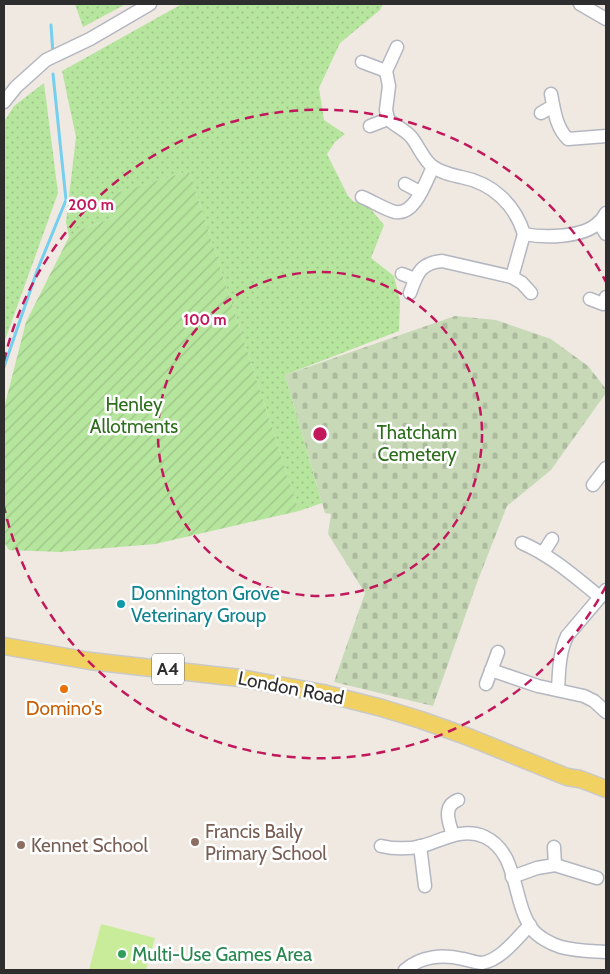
<svg xmlns="http://www.w3.org/2000/svg" width="610" height="974" font-family="Cabin,sans-serif">
<defs>
<pattern id="grass-dots" width="8" height="8" patternUnits="userSpaceOnUse" patternTransform="scale(1.25)"><rect width="8" height="8" fill="#b6e59e"/><path d="M2 2h.1M6 6h.1" fill="none" stroke="#9dc588" stroke-width="1.8" stroke-linecap="round"/></pattern>
<pattern id="cemetery-stones" width="16" height="16" patternUnits="userSpaceOnUse" patternTransform="scale(1.25)"><rect width="16" height="16" fill="#c8d9b8"/><path d="M2 7V4a2 2 0 0 1 4 0v3zM10 15v-3a2 2 0 0 1 4 0v3z" fill="#acbb9e"/></pattern>
<pattern id="garden-furrows" width="10" height="10" patternUnits="userSpaceOnUse" patternTransform="scale(1.25)"><rect width="10" height="10" fill="#b6e59e"/><path d="M-1 1l2-2M0 10L10 0M9 11l2-2" fill="none" stroke="#9dc588"/></pattern>
</defs>
<rect width="100%" height="100%" fill="#efe9e1"/>
<g fill="url(#grass-dots)">
<path d="M75 4H126L83 27Z"/>
<path d="M182 4H383L380 10 340 43 319 88 324 120 345 134 335 142 327 154 348 196 354 202 364 201 384 225 371 258 394 276 400 301 399 331 285 375 322 503 299 511 189 171 111 195 116 217 79 230 69 237 66 222 76 137 62 71Z"/>
<path d="M44 83 58 193 4 343V122L14 106Z"/>
</g>
<path fill="url(#cemetery-stones)" d="M455 316 496 320 551 339 588 366 606 389V393L551 470 507 506 478 580 433 706 334 682 365 593 328 534 331 514 325 513 285 375Z"/>
<path fill="url(#garden-furrows)" d="M189 171 299 511 155 544 60 552 9 550 4 542V408L26 322 69 237 79 230 116 217 110 195Z"/>
<path fill="#c9ec9a" d="M101 924 155 938 146 970H89Z"/>
<g fill="none" stroke-linecap="round" stroke-linejoin="round">
<g stroke="#75cff0" stroke-width="3">
<path d="M51 25 53 54"/>
<path d="M4 367 37 271 66 200 53 74"/>
</g>
<defs>
<g id="minor">
<path d="M580 4 606 19"/>
<path d="M397 47 386 71 389 86 386 110 388 119C395 126 406 130 412 138 419 147 423 159 432 166 441 173 452 175 461 177 492 183 515 204 524 234 544 238 584 238 599 222 602 220 604 216 606 213"/>
<path d="M362 62 386 71"/>
<path d="M551 94C554 109 556 128 568 139L606 136"/>
<path d="M4 102 16 87 46 60 90 39 150 4"/>
<path d="M541 113 553 106"/>
<path d="M370 126 388 119"/>
<path d="M405 184 420 192"/>
<path d="M362 197C372 201 384 209 395 212 415 216 426 181 433 167"/>
<path d="M599 223 606 234"/>
<path d="M402 274 415 279"/>
<path d="M512 277 524 234"/>
<path d="M410 293C417 274 420 263 442 261L512 277 522 283 531 293"/>
<path d="M590 299 603 304 606 297"/>
<path d="M593 485 606 468"/>
<path d="M522 543C552 556 575 577 600 597"/>
<path d="M543 553 552 539"/>
<path d="M491 670 538 686 584 696 594 701 606 712"/>
<path d="M486 684 498 652"/>
<path d="M558 690C559 672 559 653 567 636L606 590"/>
<path d="M453 835C449 823 442 806 458 800"/>
<path d="M381 846C394 849 409 849 422 846 443 840 463 827 485 837 519 853 512 902 532 929 538 937 551 944 561 947 575 951 592 951 606 952"/>
<path d="M420 846 425 886"/>
<path d="M554 847 555 865"/>
<path d="M512 877 537 868 555 865 597 878"/>
<path d="M405 970C421 956 443 954 463 959 469 960 476 963 482 963 501 960 517 938 530 925"/>
</g>
<path id="major" d="M4 646 90 661 240 678 323 693 382 708 421 720 466 736 567 777 580 779 606 789"/>
</defs>
<use href="#minor" stroke="#b4b7c1" stroke-width="15"/>
<use href="#major" stroke="#c9c9c9" stroke-width="19"/>
<use href="#minor" stroke="#fff" stroke-width="12"/>
<use href="#major" stroke="#f2d163" stroke-width="16"/>
</g>
<g fill="none" stroke="#c2185b" stroke-width="2.5" stroke-dasharray="9 6">
<circle cx="320" cy="434" r="162"/>
<path d="M606 586A324 324 0 0 1 4 507M4 361A324 324 0 0 1 606 282"/>
</g>
<circle fill="#0f9aa8" stroke="#fff" stroke-width="2" cx="121" cy="604" r="5"/>
<circle fill="#e8710a" stroke="#fff" stroke-width="2" cx="64" cy="689" r="5"/>
<g fill="#8d6e63" stroke="#fff" stroke-width="2">
<circle cx="195" cy="842" r="5"/>
<circle cx="21" cy="845" r="5"/>
</g>
<circle fill="#2e9e5b" stroke="#fff" stroke-width="2" cx="122" cy="954" r="5"/>
<g text-anchor="middle" dominant-baseline="central" stroke-width="5" stroke-linejoin="round" paint-order="stroke">
<rect fill="#fff" stroke="#6d6d6d" stroke-width="1" x="152" y="653.5" width="32" height="31" rx="4"/>
<g font-size="18" font-weight="bold" fill="#2e2e2e">
<text x="168" y="669">A4</text>
</g>
<g font-size="19" fill="#2c6e1b" stroke="#fff">
<text x="134" y="404">Henley<tspan x="134" dy="22">Allotments</tspan></text>
<text x="417" y="432">Thatcham<tspan x="417" dy="22">Cemetery</tspan></text>
</g>
<g font-size="19" fill="#0d838f" stroke="#fff" text-anchor="start">
<text x="131" y="593">Donnington Grove<tspan x="131" dy="22">Veterinary Group</tspan></text>
</g>
<g font-size="19" fill="#2e2e2e" stroke="#fff">
<text transform="translate(291 688) rotate(11)">London Road</text>
</g>
<g font-size="19" fill="#c56008" stroke="#fff">
<text x="64" y="708">Domino's</text>
</g>
<g font-size="19" fill="#785e54" stroke="#fff" text-anchor="start">
<text x="205" y="831">Francis Baily<tspan x="205" dy="22">Primary School</tspan></text>
<text x="31" y="845">Kennet School</text>
</g>
<g font-size="19" fill="#27864d" stroke="#fff" text-anchor="start">
<text x="132" y="954">Multi-Use Games Area</text>
</g>
</g>
<circle cx="320" cy="434" r="8" fill="#c2185b" stroke="#fff" stroke-width="2.5"/>
<g font-size="15" text-anchor="middle" font-weight="bold" fill="#c2185b" stroke="#fff" stroke-width="5" stroke-linejoin="round" paint-order="stroke">
<text x="91" y="210">200 m</text>
<text x="205" y="325">100 m</text>
</g>
<rect width="610" height="974" fill="none" stroke="#2e2e2e" stroke-width="10"/>
</svg>
